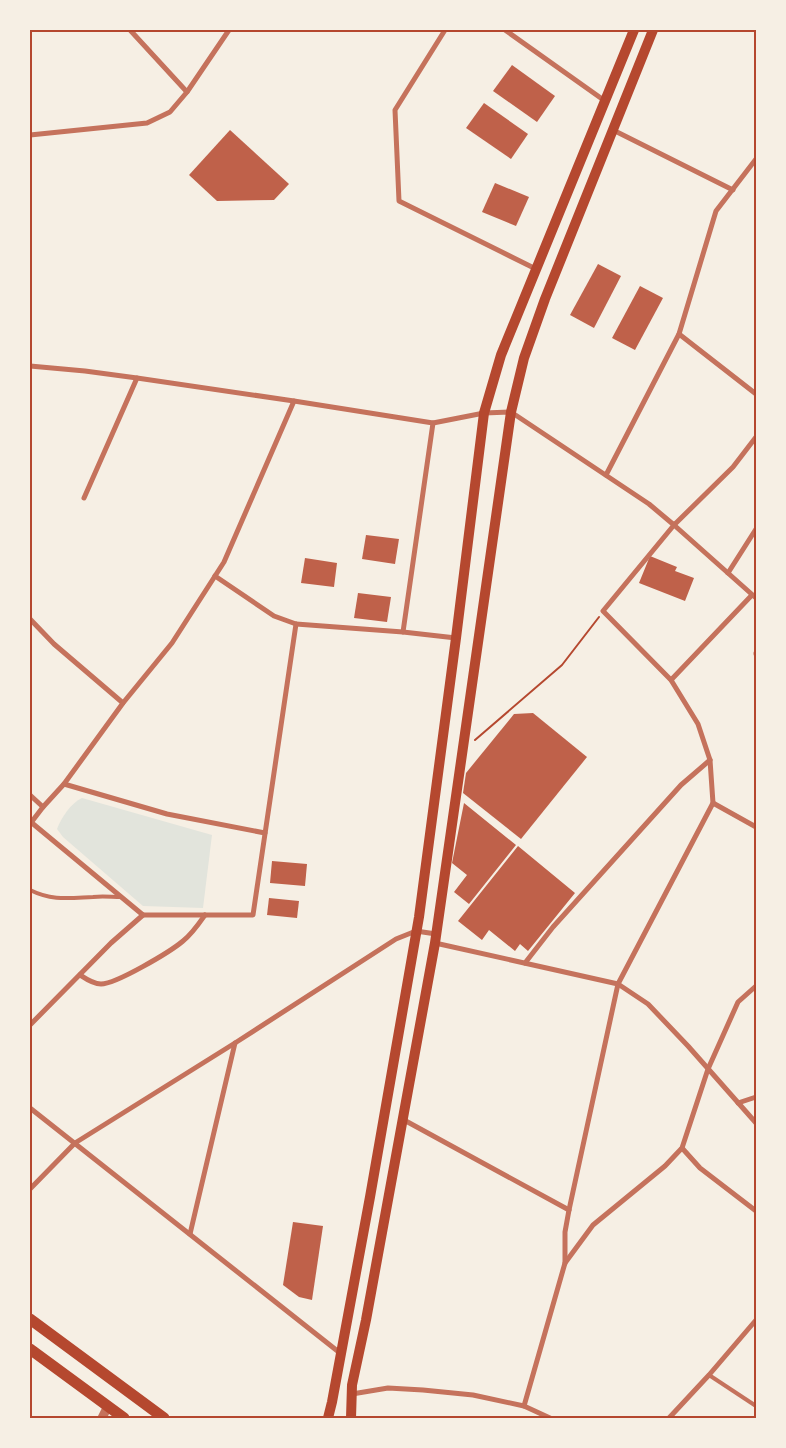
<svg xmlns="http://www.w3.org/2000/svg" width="786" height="1448" font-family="'Libre Baskerville',serif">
<rect width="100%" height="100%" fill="#f6efe4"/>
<path fill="#e2e4dc" d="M82 798 212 835 203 908 143 906 63 837 57 829C61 818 71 803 82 798Z"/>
<g fill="#bf614a">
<path d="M512 65 555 96 537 122 493 91Z"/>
<path d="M484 103 528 134 511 159 466 128Z"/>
<path d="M230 130 289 184 274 200 217 201 189 175Z"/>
<path d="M495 183 529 197 516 226 482 212Z"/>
<path d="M598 264 621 276 594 328 570 315Z"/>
<path d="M640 286 663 298 635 350 612 338Z"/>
<path d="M366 535 399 539 395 564 362 559Z"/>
<path d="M650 556 677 567 675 571 694 578 685 601 639 583Z"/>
<path d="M305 558 337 563 334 587 301 583Z"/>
<path d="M358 593 391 597 387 622 354 618Z"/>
<path d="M533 713 587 757 521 839 463 793 466 773 514 714Z"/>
<path d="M464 803 516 845 469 904 454 892 467 875 452 863Z"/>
<path d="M518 846 575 893 528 951 520 944 515 951 489 930 482 940 458 921Z"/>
<path d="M272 861 307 864 305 886 270 883Z"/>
<path d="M269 898 299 901 297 918 267 915Z"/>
<path d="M293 1222 323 1226 312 1300 299 1297 283 1285Z"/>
</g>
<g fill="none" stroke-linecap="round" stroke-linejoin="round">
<path stroke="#b5482f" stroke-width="2" d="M475 740 562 665 599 617"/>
<g stroke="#c5725c" stroke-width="4">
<path d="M30 890C52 901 69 898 93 897 102 896 112 897 121 897"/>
<path d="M709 1375 756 1406"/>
</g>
<g stroke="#c5725c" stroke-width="5">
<path d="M130 30 187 92"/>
<path d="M445 30 395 110 399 201 536 269"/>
<path d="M505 30 605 101"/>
<path d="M613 130 733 190"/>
<path d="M30 135 147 123 170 112 187 92 229 30"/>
<path d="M679 334 756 394"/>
<path d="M30 366 85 371 137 378 294 401 433 423 484 413 511 412 649 504 674 525 733 467 756 437"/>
<path d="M606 475 679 334 716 211 756 159"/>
<path d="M84 498 137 378"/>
<path d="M728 573 756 529"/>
<path d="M215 576 274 616 296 624 403 632 456 638"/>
<path d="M30 619 54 644 123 703"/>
<path d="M403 632 433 423"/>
<path d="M756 653V654"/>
<path d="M671 680 752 595"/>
<path d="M64 784 167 814 265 833"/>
<path d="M30 795 43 807"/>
<path d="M713 803 756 827"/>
<path d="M32 823 143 915H253L296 624"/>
<path d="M30 824 43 807 64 784 123 703 172 643 224 562 294 401"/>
<path d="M435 943 618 984 648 1004 688 1046 756 1123"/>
<path d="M525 963 553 927 681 785 710 760"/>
<path d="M80 975C86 979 93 984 101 984 116 984 170 952 183 941 192 934 198 925 205 915"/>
<path d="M30 1025 111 943 143 915"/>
<path d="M738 1103 756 1097"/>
<path d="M30 1108 340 1353"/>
<path d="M404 1120 569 1210"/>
<path d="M682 1148 700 1168 756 1211"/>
<path d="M30 1189 75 1143 235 1043 396 939 416 931 436 934"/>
<path d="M190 1234 235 1043"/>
<path d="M565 1263V1232L569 1210 618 984 713 803 710 760 698 724 671 680 603 611 674 525 756 598"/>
<path d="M352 1394 388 1388 423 1390 473 1395 524 1406 565 1263 593 1225 665 1166 682 1148 708 1069 738 1002 756 986"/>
<path d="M524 1406 550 1418"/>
<path d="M669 1418 709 1375 756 1320"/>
</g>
<path stroke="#c5725c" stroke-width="9" d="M102 1418 108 1406"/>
<g stroke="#b5482f" stroke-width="10">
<path d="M328 1418 332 1402 370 1197 419 917 456 638 484 413 501 355 634 30"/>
<path d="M351 1418 352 1385 366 1320 435 943 511 412 524 358 545 299 653 30"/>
</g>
<g stroke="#b5482f" stroke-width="11">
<path d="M30 1319 164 1418"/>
<path d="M30 1349 124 1418"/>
</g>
</g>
<rect width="786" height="1448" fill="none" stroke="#f6efe4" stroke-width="62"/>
<rect x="31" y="31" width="724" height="1386" fill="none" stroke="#b5482f" stroke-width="2"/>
</svg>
